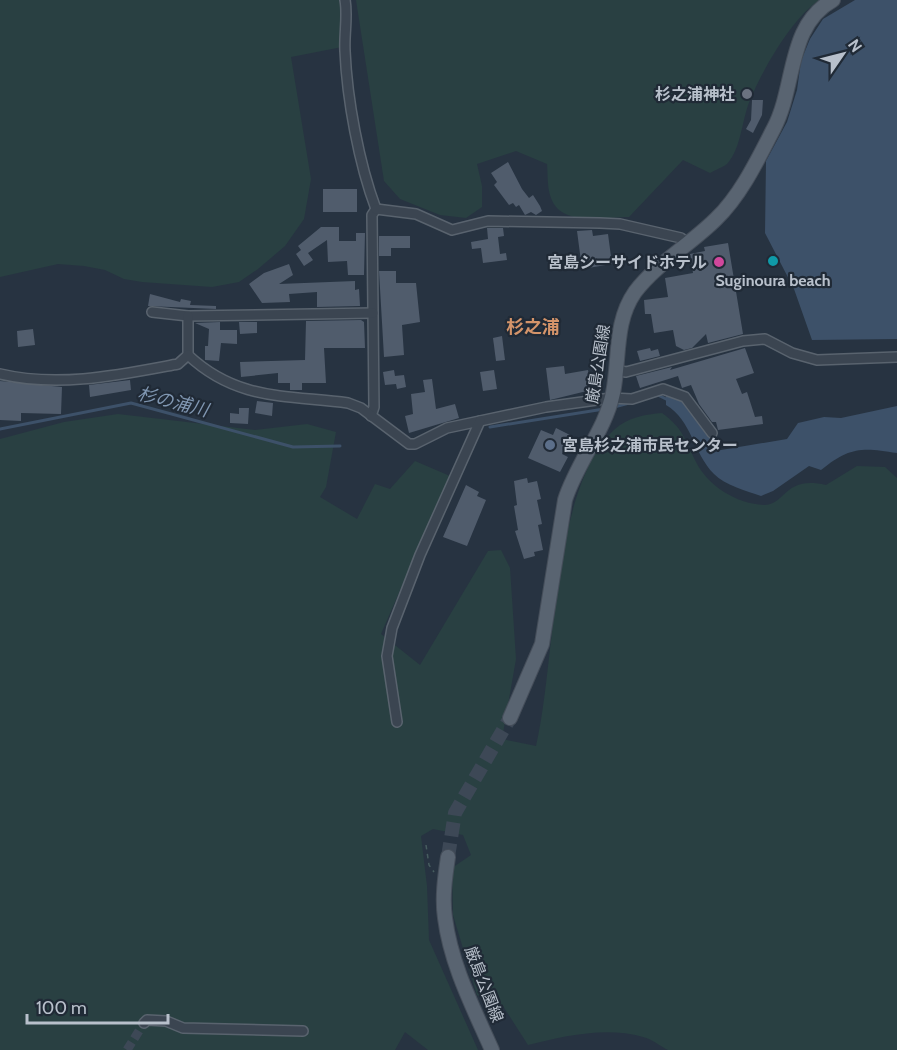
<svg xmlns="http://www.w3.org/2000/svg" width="897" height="1050" font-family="Cabin,'Noto Sans JP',sans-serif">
<rect width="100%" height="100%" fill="#273341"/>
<g fill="#294042">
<path d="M0 0H341L342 47 291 57 311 179 304 219 285 246 258 269 239 282 212 287 142 282 124 279 105 270 84 266 58 264 0 277Z"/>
<path d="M356 0H820C794 15 763 69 751 98 742 116 742 148 727 164 723 167 715 170 710 173L683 160 629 217C605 217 561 227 551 198 547 188 548 175 547 164L516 151 477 164 482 186V207L466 218 440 215 400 199 384 181Z"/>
<path d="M662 413C683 428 685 440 696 462 708 486 737 504 764 505 786 505 784 475 826 485L857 466 885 467 897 478V1050H668C660 1046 652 1039 643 1037 606 1026 564 1036 528 1045L503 1006 477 995 453 915 452 868 471 855 463 835 433 829 421 836 427 886 429 940 478 1050H428L405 1032 395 1050H0V439L64 422 118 414 255 430 307 424 336 432 326 487 320 497 357 519 375 484 390 489 415 461 450 476 381 634 420 665 488 551 501 550 510 568 516 659 502 739 536 746C556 662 551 488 615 429 627 418 646 414 662 413Z"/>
</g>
<g fill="#3d5169">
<path d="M855 0H897V339L812 340 794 289 765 233 766 161 787 122 797 90 801 61 810 39 823 19Z"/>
<path d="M666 392 684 403 721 450 787 439 798 423 824 417 841 418 897 406V453C862 447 849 447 821 470L809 466 773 491 761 496C746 491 725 485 714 474 693 453 692 420 666 405Z"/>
</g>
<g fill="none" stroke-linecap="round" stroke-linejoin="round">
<g stroke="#3d5169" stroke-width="3">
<path d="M656 394 666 399"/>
<path d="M614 407 633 402"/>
<path d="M490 427 604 409"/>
<path d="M0 429 131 403 293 447 340 446"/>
</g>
</g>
<g fill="#505c6c">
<path d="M752 100H763L762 115 753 133 746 129 751 120Z"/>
<path d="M508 162 522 189 529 198 533 195 540 206 542 211 536 215 531 212 525 215 519 205 516 207 513 203 509 205 494 185 497 182 491 173Z"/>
<rect x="323" y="189" width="34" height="23"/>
<path d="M321 227H339V241H356V233H365L364 275H348L347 261 328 262 327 240 308 253 313 260 304 266 296 254 301 250 298 246Z"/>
<path d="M487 228H503L504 236 498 237 500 254 506 253 507 260 483 263 481 248 472 249 471 242 488 239Z"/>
<path d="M592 230 593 236 608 234 612 264 582 269 577 231Z"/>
<path d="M379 236H410V248H391V256H379Z"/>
<path d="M728 243 743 334 708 343 706 334 692 348 684 350 676 346 673 330 654 333 651 314H645L644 300 668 297 665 278 693 273 690 254 705 251 704 247Z"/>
<path d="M289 264 293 275 279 284 355 281V290L359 289 360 306 317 307V292L289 294 290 302 262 303 249 284 264 273Z"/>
<path d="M379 271H396V283H416L420 322 402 325 404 355 384 357Z"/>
<path d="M150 294 180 302 181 299 191 301 190 305 216 306V309L148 306Z"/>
<path d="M361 320 364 322 365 348H324L326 383H302V390H290V383H278V373L241 377 240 362 305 360 306 321Z"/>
<path d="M220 322V330H237V344L221 343 219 361 205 360V346H208L209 329 195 323Z"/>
<path d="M239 322H257V333L240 334Z"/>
<path d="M33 329 35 345 18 347 17 331Z"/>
<path d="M502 336 505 360 496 361 493 338Z"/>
<path d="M650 348 651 351 658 349 660 356 640 361 637 351Z"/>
<path d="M745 348 754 373 736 379 742 394 747 392 755 417 762 416 763 424 718 430 716 422H712L699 404 691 385 682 388 678 376 640 388 636 376 672 367 670 370Z"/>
<path d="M564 366 565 374 588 370 591 390 550 400 546 368Z"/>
<path d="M394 370 395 376 404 375 406 387 397 389 396 384 385 385 383 372Z"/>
<path d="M494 370 497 389 483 391 480 372Z"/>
<path d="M432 379 436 409 455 404 459 418 409 433 405 416 413 414 411 394 425 392 423 380Z"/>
<path d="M130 380 131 390 90 397 89 385Z"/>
<path d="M0 381 62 387 61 414 21 413V421L0 420Z"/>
<path d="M257 401 273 403 272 416 255 413Z"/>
<path d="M239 408H249L248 424 230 423V413L239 414Z"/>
<path d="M556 428 570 435 562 454 568 457 560 472 528 458 541 430 553 435Z"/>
<path d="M527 478 528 483 537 481 541 499 537 500 542 524 538 525 543 550 534 552 535 556 524 559 515 531 518 530 514 506 517 505 514 481Z"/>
<path d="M466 485 479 492 477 496 486 500 467 546 443 537Z"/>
</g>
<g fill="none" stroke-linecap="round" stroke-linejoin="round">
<path stroke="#3d4856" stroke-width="9" stroke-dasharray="9 4.5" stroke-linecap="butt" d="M127 1050 144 1023"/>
<path stroke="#3d4856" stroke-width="14" stroke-dasharray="14 7" stroke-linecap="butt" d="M448 857 455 813 510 718"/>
<defs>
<g id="street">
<path d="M345 0C348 16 344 34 345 51 347 99 359 164 376 209L372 215 374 407 371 416"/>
<path d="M376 209 416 214 452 230 488 221 600 223 620 224 681 238 689 244"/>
<path d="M152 312 188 316 373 313"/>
<path d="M188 355V316"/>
<path d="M616 370 626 372 743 341 765 339 792 353 817 360 897 357"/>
<path d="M0 374C59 388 119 375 178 364L188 355C237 401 287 395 348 403L361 408 409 444H415L447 428 546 407 611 398 632 399 663 389 685 397 712 433"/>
<path d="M397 722 387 656 392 628 420 555 480 421"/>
<path d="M144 1023 147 1020 166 1021 183 1028 303 1031"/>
</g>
<g id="primary">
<path d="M510 718 542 644 565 500C577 462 605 431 613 393 620 358 614 322 635 292 656 264 691 244 716 219 741 195 758 159 774 128 796 86 787 25 833 0"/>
<path d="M448 857C445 877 442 898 445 918 451 965 473 1007 492 1050"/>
</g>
</defs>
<use href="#street" stroke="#59636e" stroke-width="12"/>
<use href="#primary" stroke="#454e5a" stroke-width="16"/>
<path stroke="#475d5f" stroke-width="1.5" stroke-dasharray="4.5 4.5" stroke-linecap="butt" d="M426 845 429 865 434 872"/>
<use href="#street" stroke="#3b4551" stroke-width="9"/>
<use href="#primary" stroke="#596471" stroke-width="14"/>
</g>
<circle fill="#6b7280" stroke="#202a36" stroke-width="2" cx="747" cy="94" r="6"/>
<circle fill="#0f9aa8" stroke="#202a36" stroke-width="2" cx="773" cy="261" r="6"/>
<circle fill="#d1479c" stroke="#202a36" stroke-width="2" cx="719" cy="262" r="6"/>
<circle fill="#5c6f8a" stroke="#202a36" stroke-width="2" cx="550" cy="445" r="6"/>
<g text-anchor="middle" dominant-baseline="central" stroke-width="4.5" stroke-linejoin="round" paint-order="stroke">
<g font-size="16" font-weight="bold" fill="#b8c0cb" stroke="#202a36" text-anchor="end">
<text x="735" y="94">杉之浦神社</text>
<text x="707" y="262">宮島シーサイドホテル</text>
<text x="773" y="280" text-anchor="middle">Suginoura beach</text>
<text x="562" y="445" text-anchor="start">宮島杉之浦市民センター</text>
</g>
<g font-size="16" fill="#b8c0cb" stroke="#202a36">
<text transform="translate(598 364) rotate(-81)">厳島公園線</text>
<text transform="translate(484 984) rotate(69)">厳島公園線</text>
</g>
<g font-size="18" font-weight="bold" fill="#d4946a" stroke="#202a36">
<text x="533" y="327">杉之浦</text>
</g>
<g font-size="18" font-style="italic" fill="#8097b2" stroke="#202a36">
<text transform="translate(173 402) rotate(14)">杉の浦川</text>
</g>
</g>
<g transform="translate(843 54) rotate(55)" stroke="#202a36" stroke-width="4.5" paint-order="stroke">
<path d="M0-4.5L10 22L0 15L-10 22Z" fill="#b8c0cb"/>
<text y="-9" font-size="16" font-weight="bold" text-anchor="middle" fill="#b8c0cb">N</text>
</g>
<path d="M27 1014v9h141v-9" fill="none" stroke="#b8c0cb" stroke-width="3"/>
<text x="36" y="1014" font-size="18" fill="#b8c0cb" stroke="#202a36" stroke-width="4.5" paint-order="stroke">100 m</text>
</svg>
